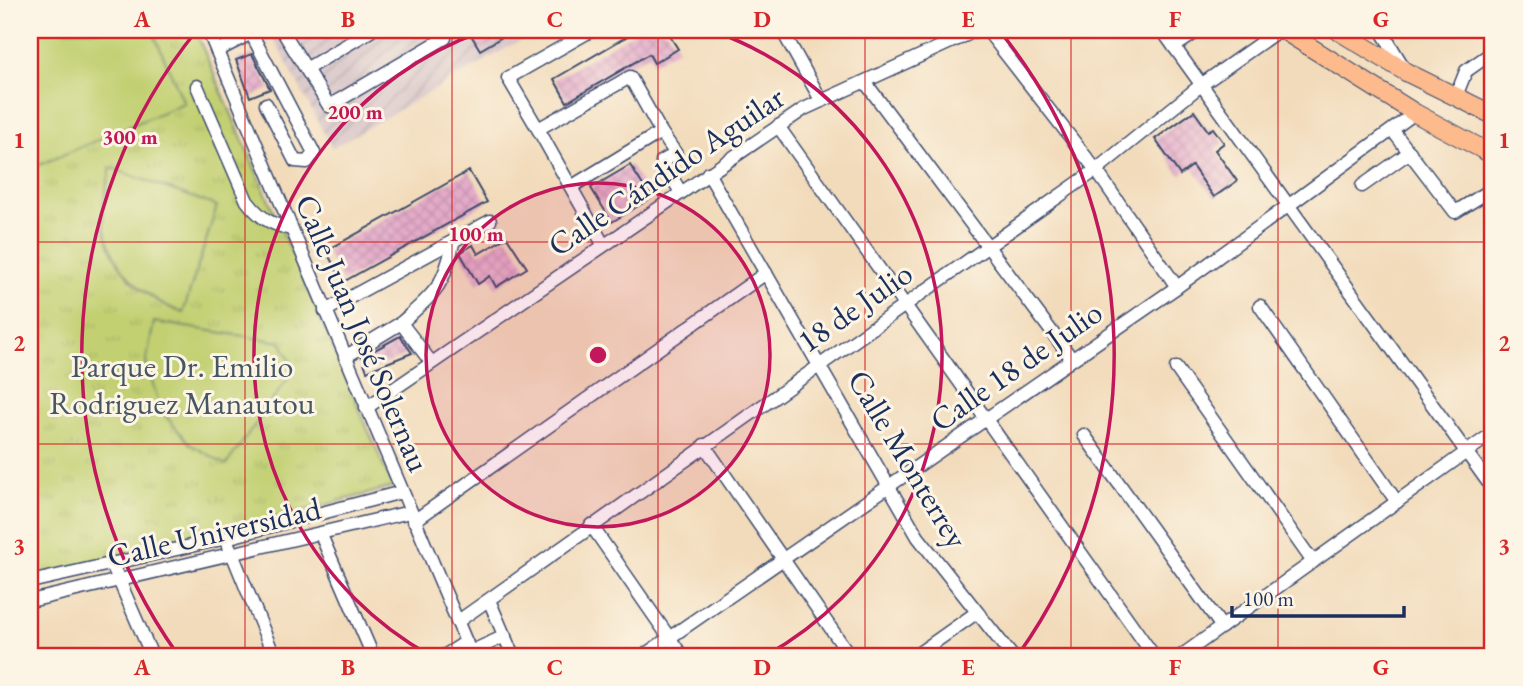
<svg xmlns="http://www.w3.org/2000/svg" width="1523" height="686" font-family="'EB Garamond',serif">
<defs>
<pattern id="industrial-furrows" width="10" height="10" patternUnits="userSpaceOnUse" patternTransform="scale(1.75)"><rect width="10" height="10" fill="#d2bec4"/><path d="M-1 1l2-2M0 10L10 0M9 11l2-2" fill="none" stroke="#aa9ba2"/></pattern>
<pattern id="park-tufts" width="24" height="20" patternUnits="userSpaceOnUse" patternTransform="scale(1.75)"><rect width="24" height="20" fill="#c2d072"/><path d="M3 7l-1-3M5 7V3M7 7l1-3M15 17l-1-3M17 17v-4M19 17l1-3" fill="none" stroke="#a6b365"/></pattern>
<pattern id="building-cross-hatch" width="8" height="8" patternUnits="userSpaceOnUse" patternTransform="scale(1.75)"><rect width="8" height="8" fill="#e4abc9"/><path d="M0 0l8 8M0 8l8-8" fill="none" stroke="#c393af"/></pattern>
</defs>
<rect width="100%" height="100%" fill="#fcf5e5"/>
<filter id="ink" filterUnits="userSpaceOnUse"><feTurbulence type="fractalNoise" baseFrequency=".0143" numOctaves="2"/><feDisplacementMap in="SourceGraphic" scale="14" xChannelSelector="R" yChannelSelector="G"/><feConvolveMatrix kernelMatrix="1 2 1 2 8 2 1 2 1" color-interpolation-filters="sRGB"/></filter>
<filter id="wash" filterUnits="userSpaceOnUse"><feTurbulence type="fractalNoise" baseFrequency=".00686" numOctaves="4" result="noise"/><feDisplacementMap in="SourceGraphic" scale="28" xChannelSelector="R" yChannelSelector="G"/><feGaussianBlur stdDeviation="1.57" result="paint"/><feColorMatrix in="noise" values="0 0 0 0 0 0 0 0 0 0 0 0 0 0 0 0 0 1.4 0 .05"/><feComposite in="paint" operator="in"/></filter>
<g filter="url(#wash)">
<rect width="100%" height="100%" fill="#f2dbbb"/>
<path fill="url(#industrial-furrows)" d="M228 30H538L332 148 274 39 239 52Z"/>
<path fill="url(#park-tufts)" stroke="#6e8068" stroke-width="2" d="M30 30H195L393 487 101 564 30 579Z"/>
<g fill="#c2d072" stroke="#6e8068" stroke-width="2">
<path d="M30 30H152L184 103 30 169Z"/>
<path d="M111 168 217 206 183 313C139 296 104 262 103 211 103 197 108 181 111 168Z"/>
<path d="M154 322 281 342 295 369 226 465 190 444 162 412 146 363Z"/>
</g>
<g id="blocks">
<g fill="url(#building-cross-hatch)">
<path d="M468 30H514L480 50Z"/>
<path d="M638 30H666L678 49 654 63 649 54 567 102 554 79Z"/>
<path d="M252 54 270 89 250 97 236 60Z"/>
<path d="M1194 111 1208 131 1213 128 1224 143 1215 150 1237 181 1214 197 1192 166 1180 175 1155 139Z"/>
<path d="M630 165 651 198 612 222 591 188Z"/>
<path d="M469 171 487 202 343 282 326 251Z"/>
<path d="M507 237 527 268 496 287 490 276 478 284 460 253 473 245 478 254Z"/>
<path d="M400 336 412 353 367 371 362 357Z"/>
</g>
</g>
</g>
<g filter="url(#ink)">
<use href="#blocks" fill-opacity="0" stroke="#3b496c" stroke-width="2"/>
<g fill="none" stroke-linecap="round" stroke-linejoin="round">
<defs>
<g id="minor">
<path d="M208 30 472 656"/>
<path d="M282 30 329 106 445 38"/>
<path d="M782 30 821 100"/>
<path d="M944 30 958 39"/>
<path d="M987 30 1096 170 1177 287"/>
<path d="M1162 30 1493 489"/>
<path d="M1381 30 1404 68"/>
<path d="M251 33 314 153 307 162 295 161 266 104"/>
<path d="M1174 47 1199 30"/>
<path d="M217 51 257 30"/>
<path d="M306 69 372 30"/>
<path d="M865 82 1072 359"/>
<path d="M197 86 247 201C260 218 270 224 291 229"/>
<path d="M1456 96 1466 71 1493 52"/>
<path d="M778 126 1154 656"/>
<path d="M538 129 508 78 592 30"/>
<path d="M1393 131 1455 212 1491 190"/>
<path d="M661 132 676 154 662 161 680 191"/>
<path d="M708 173 918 537 1012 656"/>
<path d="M1362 186 1410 152"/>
<path d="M571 187 661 132 630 77 538 129 603 244"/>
<path d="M1260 306 1397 502"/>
<path d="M325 311 490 221"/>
<path d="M401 323C434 293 444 288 453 243"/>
<path d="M345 357 401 323 431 362"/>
<path d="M1176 368 1313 562"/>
<path d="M366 408 804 109 977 30"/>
<path d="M1084 435 1222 627"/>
<path d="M704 445 850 656"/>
<path d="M414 521 766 273"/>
<path d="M591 525 682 656"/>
<path d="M321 535 373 656"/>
<path d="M229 546 274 656"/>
<path d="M112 564 152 656"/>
<path d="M30 582 226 538 402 492"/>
<path d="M489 600 513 656"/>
<path d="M30 601 410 512"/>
<path d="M457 622 1096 170 1201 85 1279 30"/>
<path d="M470 652 505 636"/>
<path d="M444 656 466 642"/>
<path d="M643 656 1177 287 1415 113"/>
<path d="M915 656 976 613"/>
<path d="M1181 656 1493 433"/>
</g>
<g id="highway">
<path d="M1283 30 1415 113 1493 155"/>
<path d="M1337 30 1406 72 1493 115"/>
</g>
</defs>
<use href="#minor" stroke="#3b496c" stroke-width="15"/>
<use href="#highway" stroke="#3b496c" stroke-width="20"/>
<use href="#minor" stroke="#fff" stroke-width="12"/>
<use href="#highway" stroke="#fcba8d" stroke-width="18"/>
</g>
</g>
<path fill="none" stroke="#d62828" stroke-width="2" stroke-opacity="0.55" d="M245 30V656M452 30V656M658 30V656M865 30V656M1071 30V656M1278 30V656M30 242H1493M30 444H1493"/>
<circle cx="598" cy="355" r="172" fill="#c2185b" fill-opacity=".12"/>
<g fill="none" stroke="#c2185b" stroke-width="3.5">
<circle cx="598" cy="355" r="172"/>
<path d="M431 656A344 344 0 0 1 483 31M713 31A344 344 0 0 1 765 656"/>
<path d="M178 655A516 516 0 0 1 197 30M999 30A516 516 0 0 1 1018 655"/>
</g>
<g text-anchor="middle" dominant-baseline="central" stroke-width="6" stroke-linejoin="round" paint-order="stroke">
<g font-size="32" fill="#1b2f5e" stroke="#fcf5e5">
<text transform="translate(666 171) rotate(-34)">Calle Cándido Aguilar</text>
<text transform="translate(855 307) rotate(-35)">18 de Julio</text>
<text transform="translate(363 333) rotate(67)">Calle Juan José Solernau</text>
<text transform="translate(1016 366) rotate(-35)">Calle 18 de Julio</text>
<text transform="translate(908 459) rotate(59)">Calle Monterrey</text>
<text transform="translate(214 532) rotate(-13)">Calle Universidad</text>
</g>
<g font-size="32" fill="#455763" stroke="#fcf5e5">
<text x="182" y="366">Parque Dr. Emilio<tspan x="182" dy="37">Rodriguez Manautou</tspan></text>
</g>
</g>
<circle cx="598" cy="355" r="10" fill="#c2185b" stroke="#fcf5e5" stroke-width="3.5"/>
<g font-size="21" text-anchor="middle" font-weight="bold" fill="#c2185b" stroke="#fcf5e5" stroke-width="6" stroke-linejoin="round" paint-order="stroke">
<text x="355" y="119">200 m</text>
<text x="130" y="144">300 m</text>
<text x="476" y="241">100 m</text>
</g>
<rect width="1523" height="686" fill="none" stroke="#fcf5e5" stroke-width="77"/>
<path d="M1232 606v10h172v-10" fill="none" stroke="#1b2f5e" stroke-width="3.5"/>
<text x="1243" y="606" font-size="21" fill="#1b2f5e" stroke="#fcf5e5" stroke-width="5" paint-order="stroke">100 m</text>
<rect x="38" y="38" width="1446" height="610" fill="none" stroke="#d62828" stroke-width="2.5"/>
<g font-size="23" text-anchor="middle" font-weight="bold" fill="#d62828">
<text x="142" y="27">A</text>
<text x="348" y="27">B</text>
<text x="555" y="27">C</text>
<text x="762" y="27">D</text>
<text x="968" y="27">E</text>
<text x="1175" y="27">F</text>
<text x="1381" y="27">G</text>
<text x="19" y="148">1</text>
<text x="1504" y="148">1</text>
<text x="19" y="351">2</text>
<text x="1504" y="351">2</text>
<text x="19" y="554">3</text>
<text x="1504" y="554">3</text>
<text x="142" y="675">A</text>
<text x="348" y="675">B</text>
<text x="555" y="675">C</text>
<text x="762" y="675">D</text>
<text x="968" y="675">E</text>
<text x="1175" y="675">F</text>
<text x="1381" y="675">G</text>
</g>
</svg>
